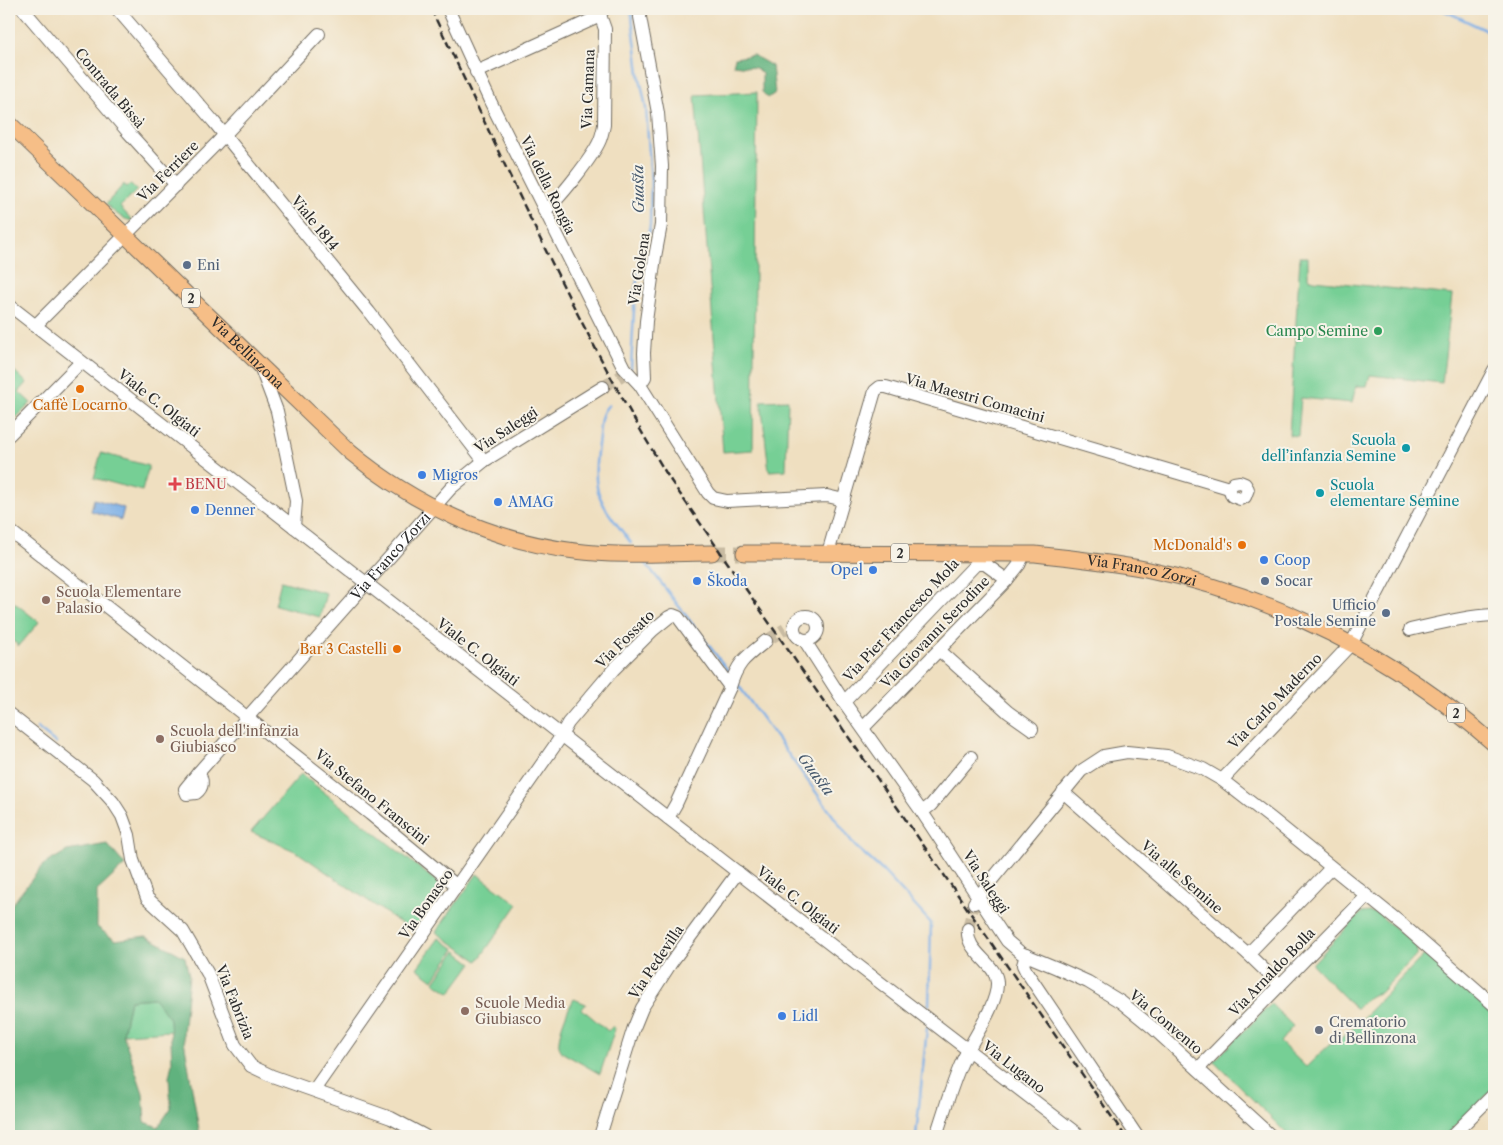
<svg xmlns="http://www.w3.org/2000/svg" width="1503" height="1145" font-family="'Libre Caslon Text',serif">
<rect width="100%" height="100%" fill="#f7f3e8"/>
<filter id="ink" filterUnits="userSpaceOnUse"><feTurbulence type="fractalNoise" baseFrequency=".02" numOctaves="2"/><feDisplacementMap in="SourceGraphic" scale="10" xChannelSelector="R" yChannelSelector="G"/><feConvolveMatrix kernelMatrix="1 2 1 2 8 2 1 2 1" color-interpolation-filters="sRGB"/></filter>
<filter id="wash" filterUnits="userSpaceOnUse"><feTurbulence type="fractalNoise" baseFrequency=".0096" numOctaves="4" result="noise"/><feDisplacementMap in="SourceGraphic" scale="20" xChannelSelector="R" yChannelSelector="G"/><feGaussianBlur stdDeviation="1.12" result="paint"/><feColorMatrix in="noise" values="0 0 0 0 0 0 0 0 0 0 0 0 0 0 0 0 0 1.4 0 .05"/><feComposite in="paint" operator="in"/></filter>
<g filter="url(#wash)">
<rect width="100%" height="100%" fill="#efdfc0"/>
<g fill="#76cf95" stroke="#507d60">
<path d="M757 92 753 450 723 452 695 95Z"/>
<path d="M124 184 126 187 131 184 137 190 120 207 133 221C121 219 114 212 106 204Z"/>
<path d="M1300 257H1308V278L1314 280 1452 295 1442 383 1370 375 1367 386H1356L1352 403 1301 398 1298 436 1289 435Z"/>
<path d="M9 366 27 383 19 392 31 403 9 425Z"/>
<path d="M788 400 786 470 769 471 761 401Z"/>
<path d="M101 453 149 466 142 491 94 478Z"/>
<path d="M281 581 326 593 320 617 275 605Z"/>
<path d="M11 600 39 622 19 646 9 638V604Z"/>
<path d="M301 774 442 886 444 892 418 935 297 852 251 832Z"/>
<path d="M477 874 518 904 478 961 436 932Z"/>
<path d="M1370 912 1378 914 1414 944 1417 949V954L1380 993C1370 994 1364 1001 1356 1009L1312 964 1361 913Z"/>
<path d="M439 938 455 949 433 980 417 968Z"/>
<path d="M456 951 472 963 450 993 434 982Z"/>
<path d="M1424 955C1449 974 1473 994 1494 1018V1088L1446 1136H1289L1214 1061 1271 1004 1293 1026 1280 1042 1306 1067 1328 1046 1347 1034Z"/>
<path d="M155 998 170 1019 171 1031 123 1034 130 1000Z"/>
<path d="M574 999 586 1004 582 1009 608 1031 613 1026 615 1029 600 1074 563 1053C560 1049 558 1046 559 1041 559 1031 568 1008 574 999Z"/>
</g>
<g fill="#60b27e" stroke="#466e54" fill-rule="evenodd">
<path d="M753 55 772 66 775 93 768 98 762 92V74L756 68 733 65 735 58Z"/>
<path d="M107 844 125 865 97 891V927L115 940 146 936 185 957 189 976 183 1034 200 1136H9V908L43 865 67 851ZM154 998 170 1019 172 1063 169 1077 171 1108 158 1127 145 1122 143 1093 123 1034 130 1000Z"/>
</g>
<path fill="#79ade6" stroke="#526c88" d="M94 499 124 508 121 520 91 511Z"/>
<g fill="none" stroke-linecap="round" stroke-linejoin="round">
<g stroke="#79ade6" stroke-width="2.5">
<path d="M631 9 639 73 646 108 651 182 650 226 635 290 631 368"/>
<path d="M1441 9 1494 34"/>
<path d="M609 405C600 412 600 425 599 437 597 453 594 470 597 487 601 508 619 526 631 543"/>
<path d="M645 562 730 673"/>
<path d="M736 682 855 846 883 871 931 923 929 1005"/>
<path d="M37 728 56 743"/>
<path d="M916 1136 927 1028"/>
</g>
</g>
</g>
<g filter="url(#ink)">
<g fill="none" stroke-linecap="round" stroke-linejoin="round">
<g stroke="#c8bba2" stroke-width="12" stroke-dasharray="12 6" stroke-linecap="butt">
<path d="M603 387 624 374"/>
<path d="M766 641 785 629"/>
<path d="M968 929 974 904"/>
</g>
<path stroke="#c8bba2" stroke-width="15" stroke-dasharray="15 8" stroke-linecap="butt" d="M712 553H744"/>
<defs>
<g id="minor">
<path d="M23 9 128 132 176 185"/>
<path d="M117 9 214 122 369 312 484 461"/>
<path d="M448 9 491 103 624 368 640 385 708 493 713 498 727 501 827 496 844 500"/>
<path d="M476 72 598 17 604 9"/>
<path d="M544 211C557 203 594 155 600 140 602 135 603 130 604 125L605 29 600 15"/>
<path d="M9 305 817 934 1080 1136"/>
<path d="M35 326 216 144 319 34"/>
<path d="M260 366 277 411 286 453 296 501 294 527"/>
<path d="M640 385 645 377 644 353 646 321 655 257 661 225 662 166 658 113 640 17V9"/>
<path d="M9 435 81 362"/>
<path d="M1240 482 1245 484 1248 489 1245 497 1240 499 1232 496 1229 488 1234 483Z"/>
<path d="M9 530 370 814 457 886"/>
<path d="M828 553 875 391 880 387H886L1229 488"/>
<circle cx="806" cy="628" r="12"/>
<path d="M1410 630C1437 624 1466 616 1494 615"/>
<path d="M805 641 844 702 922 812 1007 941 1021 953 1057 968 1088 982 1121 1002 1153 1028 1271 1136"/>
<path d="M939 650 1008 712 1032 729"/>
<path d="M844 702 976 564H985L1007 580"/>
<path d="M9 714 93 780 113 802 122 816 129 835 133 860 147 898 183 931 208 974 235 1045 251 1066 272 1076 391 1118 425 1136"/>
<path d="M863 728 1007 580 1019 565 1024 554"/>
<path id="s1" d="M198 773 451 488 484 461 603 387"/>
<path d="M198 773C204 780 203 788 196 793L187 794 185 789Z"/>
<path d="M1222 780 1351 644 1494 370"/>
<path d="M1063 792 1248 954 1280 985"/>
<path d="M922 812 931 805 971 757"/>
<path d="M668 818 676 804 730 687C738 661 746 657 766 641"/>
<path d="M974 903 981 893 1081 771 1104 756 1127 752 1167 756 1203 769 1222 780 1272 819 1403 925 1494 1005"/>
<path d="M1248 954 1331 868"/>
<path d="M1026 955 1023 965 1026 971 1137 1136"/>
<path d="M1198 1069 1366 897"/>
<path d="M314 1090 558 741 568 723 613 670 653 630 669 617 673 615 678 617 730 687"/>
<path d="M600 1136 633 1030 642 1008 671 963 738 872"/>
<path d="M936 1136C944 1112 951 1087 961 1064 970 1042 997 1007 997 984 998 963 965 953 968 929"/>
<path d="M1452 1136 1494 1094"/>
</g>
<g id="major">
<path id="s2" d="M9 123 350 452C414 505 492 541 575 551 620 557 667 553 712 553"/>
<path id="s3" d="M744 553 1035 554C1072 558 1108 562 1145 569 1274 595 1396 657 1494 744"/>
</g>
</defs>
<use href="#minor" stroke="#706a5f" stroke-width="14"/>
<use href="#major" stroke="#706a5f" stroke-width="17"/>
<use href="#minor" stroke="#fff" stroke-width="12"/>
<use href="#major" stroke="#f6be87" stroke-width="15"/>
<path stroke="#2b2b2b" stroke-width="2.5" stroke-dasharray="8 4" stroke-linecap="butt" d="M431 9C507 167 578 331 671 481L1125 1136"/>
</g>
</g>
<g fill="#5c6f8a" stroke="#f7f3e8" stroke-width="2">
<circle cx="187" cy="265" r="5"/>
<circle cx="1265" cy="581" r="5"/>
<circle cx="1386" cy="613" r="5"/>
</g>
<circle fill="#2e9e5b" stroke="#f7f3e8" stroke-width="2" cx="1378" cy="331" r="5"/>
<g fill="#e8710a" stroke="#f7f3e8" stroke-width="2">
<circle cx="80" cy="389" r="5"/>
<circle cx="1242" cy="545" r="5"/>
<circle cx="397" cy="649" r="5"/>
</g>
<g fill="#0f9aa8" stroke="#f7f3e8" stroke-width="2">
<circle cx="1406" cy="448" r="5"/>
<circle cx="1320" cy="493" r="5"/>
</g>
<g fill="#3f7fe0" stroke="#f7f3e8" stroke-width="2">
<circle cx="422" cy="475" r="5"/>
<circle cx="498" cy="502" r="5"/>
<circle cx="195" cy="510" r="5"/>
<circle cx="1264" cy="560" r="5"/>
<circle cx="873" cy="570" r="5"/>
<circle cx="697" cy="581" r="5"/>
<circle cx="782" cy="1016" r="5"/>
</g>
<path fill="#e0444e" stroke="#f7f3e8" stroke-width="2" d="M172.5 476.5h5v5h5v5h-5v5h-5v-5h-5v-5h5z"/>
<g fill="#8d6e63" stroke="#f7f3e8" stroke-width="2">
<circle cx="46" cy="600" r="5"/>
<circle cx="160" cy="739" r="5"/>
<circle cx="465" cy="1011" r="5"/>
</g>
<circle fill="#6b7280" stroke="#f7f3e8" stroke-width="2" cx="1319" cy="1030" r="5"/>
<g text-anchor="middle" dominant-baseline="central" stroke-width="4" stroke-linejoin="round" paint-order="stroke">
<g fill="#f7f3e8" stroke="#686764" stroke-width="1">
<rect x="182" y="288.5" width="18" height="19" rx="4"/>
<rect x="891" y="543.5" width="18" height="19" rx="4"/>
<rect x="1447" y="703.5" width="18" height="19" rx="4"/>
</g>
<g font-size="12" font-weight="bold" fill="#2b2b2b">
<text x="191" y="298">2</text>
<text x="900" y="553">2</text>
<text x="1456" y="713">2</text>
</g>
<g font-size="14" fill="#2b2b2b" stroke="#f7f3e8">
<text transform="translate(110 88) rotate(50)">Contrada Bissà</text>
<text transform="translate(588 89) rotate(-88)">Via Camana</text>
<text transform="translate(168 171) rotate(-45)">Via Ferriere</text>
<text transform="translate(548 185) rotate(64)">Via della Rongia</text>
<text transform="translate(315 223) rotate(51)">Viale 1814</text>
<text transform="translate(639 269) rotate(-81)">Via Golena</text>
<text stroke="none"><textPath href="#s2" startOffset="331">Via Bellinzona</textPath></text>
<text transform="translate(975 398) rotate(16)">Via Maestri Comacini</text>
<text transform="translate(159 403) rotate(38)">Viale C. Olgiati</text>
<text transform="translate(506 430) rotate(-33)">Via Saleggi</text>
<text stroke="none"><textPath href="#s1" startOffset="290">Via Franco Zorzi</textPath></text>
<text stroke="none"><textPath href="#s3" startOffset="399">Via Franco Zorzi</textPath></text>
<text transform="translate(901 620) rotate(-47)">Via Pier Francesco Mola</text>
<text transform="translate(935 632) rotate(-46)">Via Giovanni Serodine</text>
<text transform="translate(625 639) rotate(-45)">Via Fossato</text>
<text transform="translate(478 652) rotate(38)">Viale C. Olgiati</text>
<text transform="translate(1275 701) rotate(-46)">Via Carlo Maderno</text>
<text transform="translate(372 797) rotate(39)">Via Stefano Franscini</text>
<text transform="translate(1182 877) rotate(41)">Via alle Semine</text>
<text transform="translate(986 882) rotate(57)">Via Saleggi</text>
<text transform="translate(798 900) rotate(38)">Viale C. Olgiati</text>
<text transform="translate(426 904) rotate(-55)">Via Bonasco</text>
<text transform="translate(656 962) rotate(-56)">Via Pedevilla</text>
<text transform="translate(1272 972) rotate(-46)">Via Arnaldo Bolla</text>
<text transform="translate(235 1002) rotate(68)">Via Fabrizia</text>
<text transform="translate(1166 1022) rotate(40)">Via Convento</text>
<text transform="translate(1014 1067) rotate(38)">Via Lugano</text>
</g>
<g font-size="14" fill="#4e5e75" stroke="#f7f3e8" text-anchor="start">
<text x="197" y="265">Eni</text>
<text x="1275" y="581">Socar</text>
<text x="1376" y="605" text-anchor="end">Ufficio<tspan x="1376" dy="16">Postale Semine</tspan></text>
</g>
<g font-size="14" fill="#27864d" stroke="#f7f3e8" text-anchor="end">
<text x="1368" y="331">Campo Semine</text>
</g>
<g font-size="14" fill="#c56008" stroke="#f7f3e8" text-anchor="end">
<text x="80" y="405" text-anchor="middle">Caffè Locarno</text>
<text x="1232" y="545">McDonald's</text>
<text x="387" y="649">Bar 3 Castelli</text>
</g>
<g font-size="14" fill="#0d838f" stroke="#f7f3e8" text-anchor="end">
<text x="1396" y="440">Scuola<tspan x="1396" dy="16">dell’infanzia Semine</tspan></text>
<text x="1330" y="485" text-anchor="start">Scuola<tspan x="1330" dy="16">elementare Semine</tspan></text>
</g>
<g font-size="14" fill="#366cbe" stroke="#f7f3e8" text-anchor="start">
<text x="432" y="475">Migros</text>
<text x="508" y="502">AMAG</text>
<text x="205" y="510">Denner</text>
<text x="1274" y="560">Coop</text>
<text x="863" y="570" text-anchor="end">Opel</text>
<text x="707" y="581">Škoda</text>
<text x="792" y="1016">Lidl</text>
</g>
<g font-size="14" fill="#be3a42" stroke="#f7f3e8" text-anchor="start">
<text x="185" y="484">BENU</text>
</g>
<g font-size="14" fill="#785e54" stroke="#f7f3e8" text-anchor="start">
<text x="56" y="592">Scuola Elementare<tspan x="56" dy="16">Palasio</tspan></text>
<text x="170" y="731">Scuola dell'infanzia<tspan x="170" dy="16">Giubiasco</tspan></text>
<text x="475" y="1003">Scuole Media<tspan x="475" dy="16">Giubiasco</tspan></text>
</g>
<g font-size="14" fill="#5b616d" stroke="#f7f3e8" text-anchor="start">
<text x="1329" y="1022">Crematorio<tspan x="1329" dy="16">di Bellinzona</tspan></text>
</g>
<g font-size="15" font-style="italic" fill="#46586c" stroke="#f7f3e8">
<text transform="translate(638 189) rotate(-91)">Guasta</text>
<text transform="translate(816 774) rotate(53)">Guasta</text>
</g>
</g>
<rect width="1503" height="1145" fill="none" stroke="#f7f3e8" stroke-width="30"/>
</svg>
